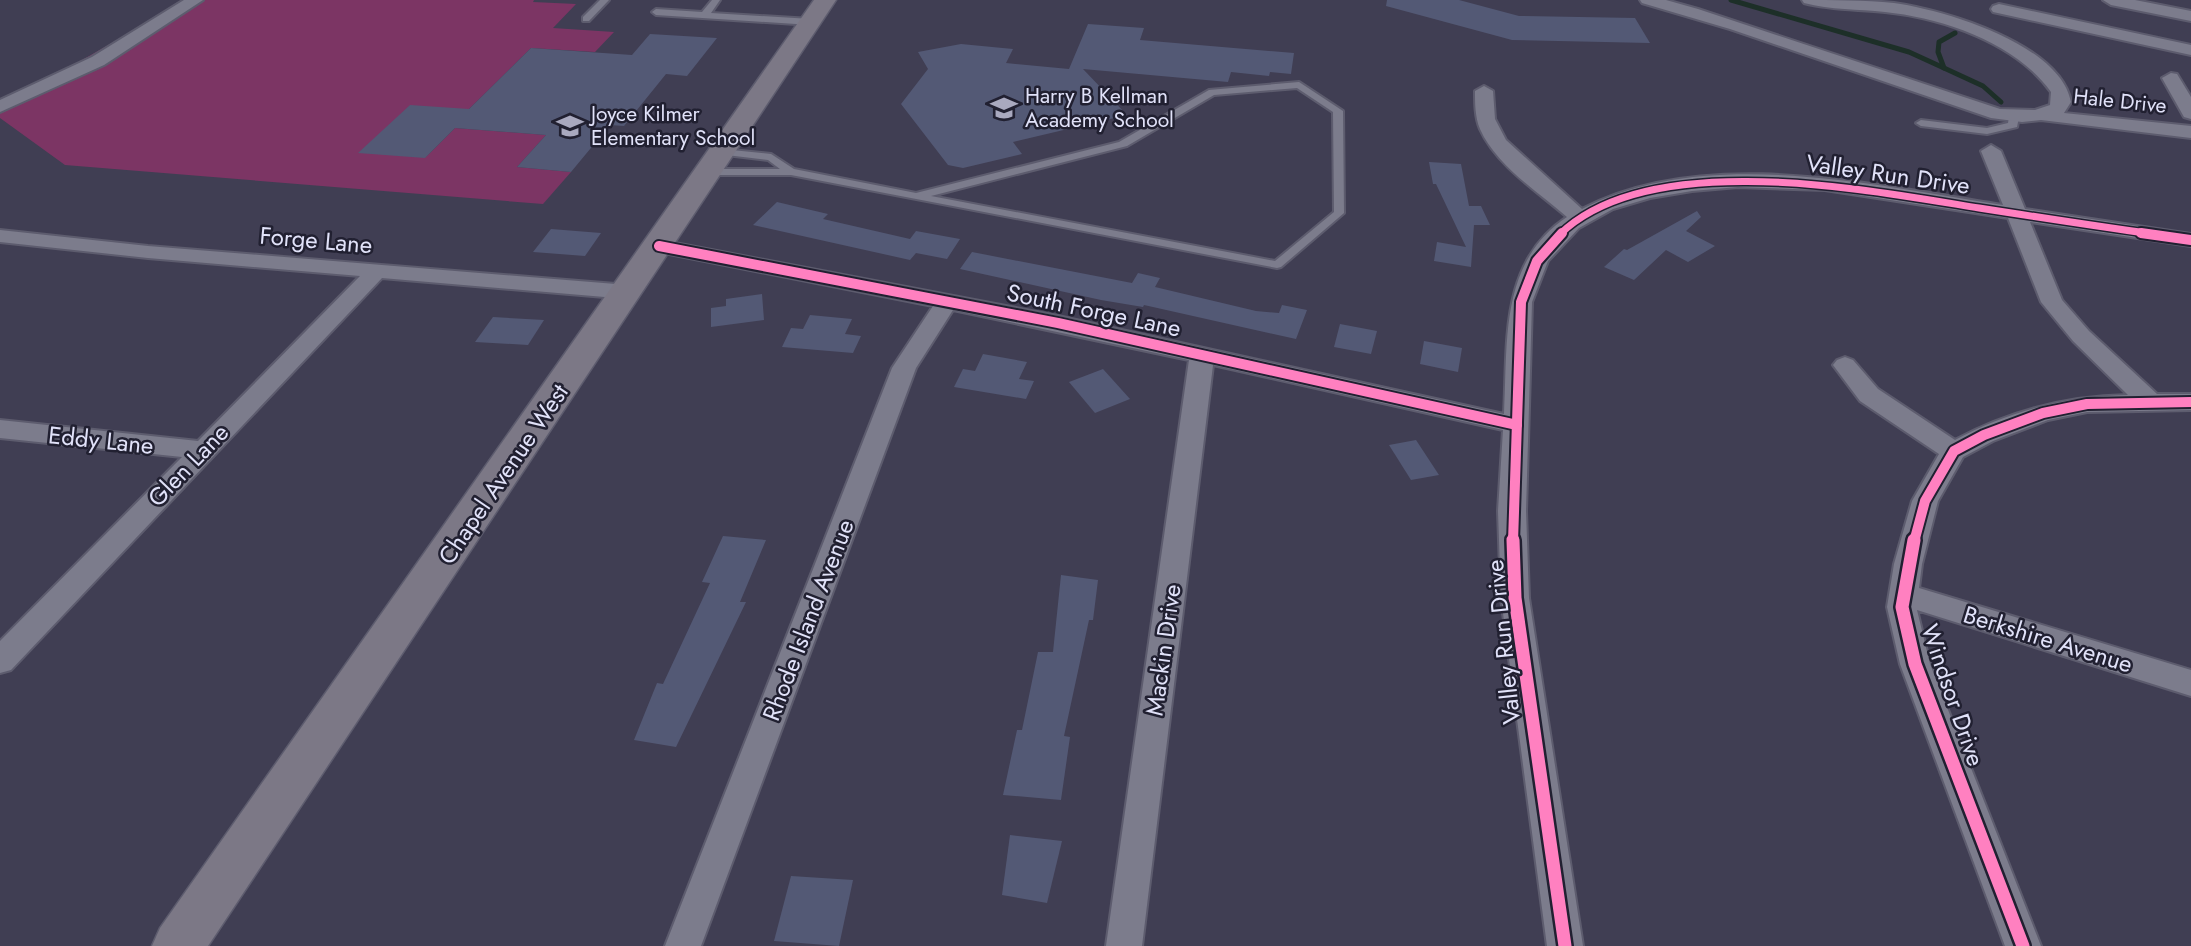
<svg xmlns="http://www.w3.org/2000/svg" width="2191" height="946" font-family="Jost,sans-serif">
<rect width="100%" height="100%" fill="#403e53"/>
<path fill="#7c3564" d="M187 0H534L533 2 576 4 553 28 614 32 595 52 531 48 469 109 425 158 455 128 546 135 517 167 571 172 543 204 65 165 0 118V107Z"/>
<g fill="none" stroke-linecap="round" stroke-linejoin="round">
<g stroke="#1d2f28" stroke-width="5">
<path d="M1731 0 1909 52 1944 68"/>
<path d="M1955 33 1939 42 1938 52 1944 68 1983 86 2001 102"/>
</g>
</g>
<g fill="#535975">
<path d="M1387 0H1459L1519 16 1635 18 1650 43 1512 40 1386 6Z"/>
<path d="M1088 24 1144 28 1140 40 1294 53 1291 74 1270 72 1269 76 1231 72 1228 82 1083 69 1127 115 1013 142 1022 154 963 168 948 165 901 104 928 69 918 52 961 44 1013 49 1006 63 1069 69Z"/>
<path d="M650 34 717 38 687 76 666 74 624 126 610 125 571 172 517 167 546 135 455 128 425 158 358 153 410 105 469 109 531 48 632 55Z"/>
<path d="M1429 162 1461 164 1469 206H1481L1490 225H1474L1471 267 1434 261 1437 242 1466 247 1436 184H1433Z"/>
<path d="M777 202 828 214 823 219 910 239 916 231 960 239 947 259 916 253 910 260 753 225Z"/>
<path d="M1697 211 1701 217 1686 231 1715 246 1688 262 1666 250 1634 280 1604 267 1624 249 1627 250Z"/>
<path d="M551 229 601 233 585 256 533 252Z"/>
<path d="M972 252 1132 283 1138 273 1160 278 1155 287 1256 311 1279 313 1282 305 1307 310 1296 339 1144 305 1143 307 1101 300 960 269Z"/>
<path d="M762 294 764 320 711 327V308L726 306V299Z"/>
<path d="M810 315 852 319 845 334 861 336 853 353 782 347 791 328 803 329Z"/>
<path d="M493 317 544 320 528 345 475 342Z"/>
<path d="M1340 324 1377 331 1371 354 1334 347Z"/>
<path d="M1424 341 1462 348 1458 372 1420 364Z"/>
<path d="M983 354 1027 362 1019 379 1034 381 1026 399 954 387 963 369 975 371Z"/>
<path d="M1103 369 1130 399 1095 413 1069 382Z"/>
<path d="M1416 440 1439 475 1411 480 1389 445Z"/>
<path d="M723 536 766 540 740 602H746L676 747 634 740 657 683 663 684 710 583 702 582Z"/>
<path d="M1061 575 1098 580 1093 620H1089L1064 736 1070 737 1061 800 1003 795 1017 730H1022L1038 652H1053Z"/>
<path d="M1010 835 1062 841 1047 903 1002 895Z"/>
<path d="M791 876 853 880 839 946 774 941Z"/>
</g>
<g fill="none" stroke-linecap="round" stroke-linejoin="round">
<defs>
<g id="service">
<path d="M600 0H609L589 21H583V17Z"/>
<path d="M712 0H720L711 13 811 19 815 22 811 25 656 15 652 12 656 9 702 12Z"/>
<path d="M1299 82 1343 111 1344 213 1281 267 1277 268 791 175H709L704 172 709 169H780L768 160 718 154V150L722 149 771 154 794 169 916 193 1119 142 1209 90ZM1297 88 1333 112 1334 212 1275 261 931 196 1127 146 1214 95Z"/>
<path d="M2014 114 2019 117 2017 127 1987 134 1921 126 1916 123 1921 120 1987 128 2008 123 2009 117Z"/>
</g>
<g id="minor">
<path d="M184 0H203L104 65 0 112V100L92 57Z"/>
<path d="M1640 0H1666L1698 9 2000 109 2035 110 2050 105 2051 92C2016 43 1943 18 1885 12 1858 9 1831 10 1804 3L1802 0C1833 0 1864 0 1894 3 1944 10 2060 44 2071 102L2064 113 2191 126V138L2041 120 2022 122 1991 118 1730 29 1642 3Z"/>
<path d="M2103 0H2135L2191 11V21L2111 5Z"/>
<path d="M1999 4 2191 45V55L1993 12 1991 9 1993 6Z"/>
<path d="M2171 73 2177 74 2191 97V119L2184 117 2162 78Z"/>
<path d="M1484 86 1493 91 1495 119 1506 140 1582 209C1703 145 1874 185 2003 205L1981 151 1991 145 2001 151 2025 209 2191 234V246L2030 222 2062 300 2089 331 2157 394H2191V410L2087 412 2048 420 1993 441 1963 457 1938 501 1922 564 1919 588 2191 670V696L1917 610 1930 664 2041 946H2005L1900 664 1887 607 1894 564 1912 501 1939 454 1860 401 1833 365 1837 360 1845 357 1853 360 1878 389 1955 440C2009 411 2067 396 2128 395L2073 341 2041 302 2008 218 1825 190 1738 187 1692 191 1650 198 1613 209 1579 228 1548 261 1532 302 1526 511 1529 598 1583 946H1547L1501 598 1498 511 1503 430 1213 365 1142 946H1106L1189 360 953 310 916 368 701 946H665L892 368 933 306 659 252 651 251 648 246 651 241 659 240 1058 316 1504 414C1508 342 1499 262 1567 217 1538 192 1496 165 1480 129 1475 117 1475 103 1475 91Z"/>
<path d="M0 230 148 246 628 285 636 287 639 292 636 297 628 299 382 278 11 670 0 673V641L182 457 0 438V420L198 441 360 276 148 258 0 242Z"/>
</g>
<path id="secondary" d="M814 0H836L208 946H152L160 928Z"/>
</defs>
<use href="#service" stroke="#5d5c6e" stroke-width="4"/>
<use href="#minor" stroke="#5d5c6e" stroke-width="4"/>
<use href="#secondary" stroke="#5d5c6e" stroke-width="3"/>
<use href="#service" fill="#7c7c8c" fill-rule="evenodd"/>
<use href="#minor" fill="#7c7c8c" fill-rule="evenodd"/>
<use href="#secondary" fill="#7c7886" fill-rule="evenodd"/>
<defs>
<path id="cycleway-far2" d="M1560 234C1650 147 1868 190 1979 208 2037 217 2095 226 2153 234"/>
<g id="cycleway-far1">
<path d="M2141 233 2191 240"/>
<path d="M659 246 1058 323 1517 425"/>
<path d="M1513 542 1521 302 1537 261 1562 233"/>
<path d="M1914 542 1925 501 1954 451 1984 435 2043 413 2087 404 2191 402"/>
</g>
<g id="cycleway">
<path d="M1513 540 1515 598 1565 946"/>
<path d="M1914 540 1902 607 1915 664 2023 946"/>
</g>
</defs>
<use href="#cycleway-far2" stroke="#212031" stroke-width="10"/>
<use href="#cycleway-far1" stroke="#212031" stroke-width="14"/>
<use href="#cycleway" stroke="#212031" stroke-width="18"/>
<use href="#cycleway-far2" stroke="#ff80c0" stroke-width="7"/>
<use href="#cycleway-far1" stroke="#ff80c0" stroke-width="10"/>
<use href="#cycleway" stroke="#ff80c0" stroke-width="13"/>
</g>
<defs>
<symbol id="school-bare" viewBox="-9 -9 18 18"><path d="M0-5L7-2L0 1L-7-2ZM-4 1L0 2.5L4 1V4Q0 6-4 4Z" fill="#a9a9bf" stroke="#212031" stroke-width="2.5" paint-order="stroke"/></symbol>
</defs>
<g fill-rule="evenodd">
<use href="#school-bare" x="985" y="89" width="38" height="38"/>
<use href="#school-bare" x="551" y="107" width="38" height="38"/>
</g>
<g text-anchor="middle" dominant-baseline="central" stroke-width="5" stroke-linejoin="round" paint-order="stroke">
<g font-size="21" fill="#e1e2f9" stroke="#212031" text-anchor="start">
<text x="1025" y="96">Harry B Kellman<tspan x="1025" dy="24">Academy School</tspan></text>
<text x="591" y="114">Joyce Kilmer<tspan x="591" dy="24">Elementary School</tspan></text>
</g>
<g font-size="21" fill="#e1e2f9" stroke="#212031">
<text transform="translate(2120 101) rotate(6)">Hale Drive</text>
</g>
<g font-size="24" fill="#e1e2f9" stroke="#212031">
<text transform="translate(1888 174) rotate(8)">Valley Run Drive</text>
<text transform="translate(316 240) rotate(5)">Forge Lane</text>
<text transform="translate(1094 310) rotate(12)">South Forge Lane</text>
<text transform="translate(101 440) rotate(6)">Eddy Lane</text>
<text transform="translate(188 465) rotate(-46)">Glen Lane</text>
<text transform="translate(503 474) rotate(-56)">Chapel Avenue West</text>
<text transform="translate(808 620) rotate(-69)">Rhode Island Avenue</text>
<text transform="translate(2048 639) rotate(17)">Berkshire Avenue</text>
<text transform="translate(1503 642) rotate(-96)">Valley Run Drive</text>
<text transform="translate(1163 650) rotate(-82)">Mackin Drive</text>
<text transform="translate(1953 695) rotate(71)">Windsor Drive</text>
</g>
</g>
</svg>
